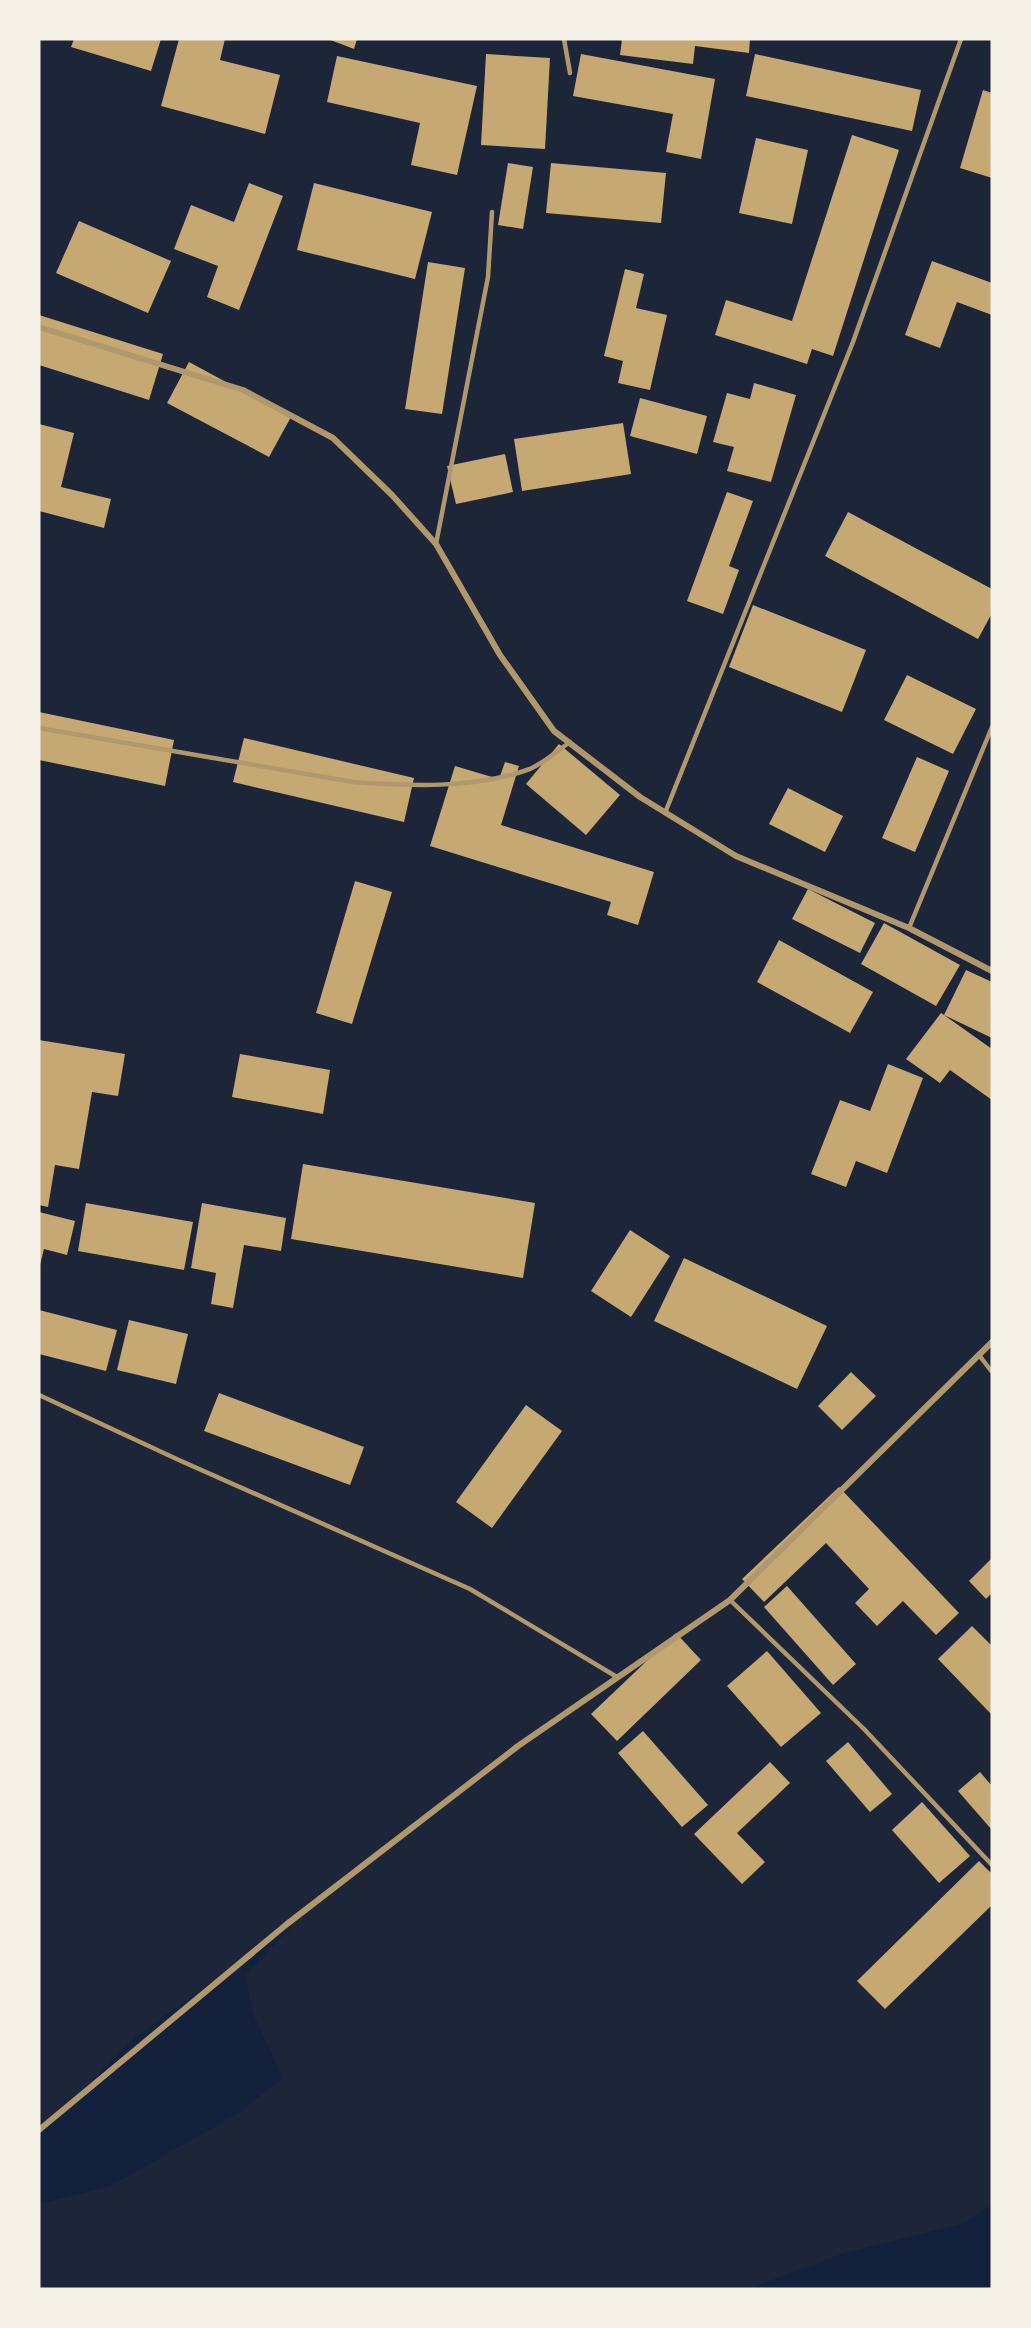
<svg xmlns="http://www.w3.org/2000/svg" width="1031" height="2328" font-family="Mulish,sans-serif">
<rect width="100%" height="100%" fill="#14213d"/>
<path fill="#1d2539" d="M39 39H992V2205L964 2223 844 2253 748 2289H39V2204L111 2186 237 2114 283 2078 253 2014 245 1975 294 1924 138 2035 39 2133Z"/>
<g fill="#c6a872">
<path d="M74 39H161L151 71 71 47Z"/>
<path d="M179 39H225L220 60 280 75 265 134 161 106Z"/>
<path d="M328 39H357L354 49Z"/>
<path d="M622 39H750L749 53 695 46 693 64 620 55Z"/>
<path d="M486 54 550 58 545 149 481 145Z"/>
<path d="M581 54 715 79 701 159 666 152 673 114 573 96Z"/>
<path d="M755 54 921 90 912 131 746 96Z"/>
<path d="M337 56 477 86 457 175 411 165 420 123 327 102Z"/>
<path d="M983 90 992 93V178L960 168Z"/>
<path d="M852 135 899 150 833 356 812 349 807 364 715 335 726 300 792 321Z"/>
<path d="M756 138 808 150 792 224 739 213Z"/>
<path d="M508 163 533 167 523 229 498 225Z"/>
<path d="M551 163 666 173 661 223 546 213Z"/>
<path d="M249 183 283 196 239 310 207 297 218 266 174 249 191 205 234 222Z"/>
<path d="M314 183 432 212 415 279 297 250Z"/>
<path d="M79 221 171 261 148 313 56 273Z"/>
<path d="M932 261 992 283V315L957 302 940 348 905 335Z"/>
<path d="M428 262 465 268 442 414 405 409Z"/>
<path d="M625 269 644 274 636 308 667 315 650 390 618 383 623 361 604 356Z"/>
<path d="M39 315 163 354 149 400 39 365Z"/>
<path d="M189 362 291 417 269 457 167 403Z"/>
<path d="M754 383 796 395 771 482 727 471 734 447 713 442 727 393 750 399Z"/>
<path d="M640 398 707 416 697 454 630 436Z"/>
<path d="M623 423 631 474 522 491 514 439Z"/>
<path d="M39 424 74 433 61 487 111 499 104 528 39 511Z"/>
<path d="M505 454 513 492 456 504 447 466Z"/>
<path d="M727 492 753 501 729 566 739 570 723 614 687 601Z"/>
<path d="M848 512 992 589V613L978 639 825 556Z"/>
<path d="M753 605 866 650 842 712 729 667Z"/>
<path d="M907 675 976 709 953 754 884 720Z"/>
<path d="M39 712 174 740 165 786 39 760Z"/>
<path d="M244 738 414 778 404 822 233 782Z"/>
<path d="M559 744 620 795 586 835 526 784Z"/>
<path d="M917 757 949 771 915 852 882 838Z"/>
<path d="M505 762 519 766 501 825 654 872 638 925 607 915 611 902 430 846 455 766 499 779Z"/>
<path d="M788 788 843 816 825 852 769 824Z"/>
<path d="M355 881 392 892 352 1024 316 1013Z"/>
<path d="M808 889 875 923 860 953 792 919Z"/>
<path d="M884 923 960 965 936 1006 861 964Z"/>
<path d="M779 940 873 992 850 1033 757 982Z"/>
<path d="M966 970 992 982V1038L944 1015 992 1049V1100L950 1070 940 1083 906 1059 941 1013 944 1015Z"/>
<path d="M39 1040 125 1054 118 1096 92 1092 79 1169 55 1165 48 1207 39 1205Z"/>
<path d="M240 1054 330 1070 323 1114 232 1097Z"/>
<path d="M888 1064 923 1078 887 1173 856 1161 846 1187 811 1174 840 1100 870 1111Z"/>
<path d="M303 1164 535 1203 523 1278 291 1239Z"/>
<path d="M86 1203 193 1222 184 1270 78 1251Z"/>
<path d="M202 1203 286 1218 281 1251 244 1245 233 1308 211 1304 216 1273 191 1268Z"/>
<path d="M39 1212 75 1221 67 1255 44 1249 40 1265Z"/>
<path d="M630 1230 670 1256 631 1317 591 1291Z"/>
<path d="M684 1258 827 1326 797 1389 654 1321Z"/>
<path d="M39 1310 117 1330 106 1371 39 1354Z"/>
<path d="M129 1320 188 1334 176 1384 117 1370Z"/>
<path d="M851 1372 876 1396 842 1430 818 1406Z"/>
<path d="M219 1393 364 1447 350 1485 204 1431Z"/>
<path d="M526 1405 562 1431 492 1528 456 1502Z"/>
<path d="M839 1487 959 1613 936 1635 903 1601 877 1626 855 1603 869 1589 826 1543 764 1602 742 1579Z"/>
<path d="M992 1558V1593L986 1599 969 1581Z"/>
<path d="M787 1586 856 1664 833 1685 764 1607Z"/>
<path d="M972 1626 992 1646V1715L938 1659Z"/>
<path d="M676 1633 701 1660 617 1741 591 1714Z"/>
<path d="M767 1651 821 1713 781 1747 727 1686Z"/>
<path d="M643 1731 708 1805 682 1827 618 1753Z"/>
<path d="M848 1742 892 1794 870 1812 826 1761Z"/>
<path d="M770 1762 790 1783 737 1833 765 1862 742 1884 694 1834Z"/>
<path d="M980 1772 992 1786V1830L958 1791Z"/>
<path d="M922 1802 970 1856 939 1883 892 1830Z"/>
<path d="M979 1861 992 1874V1905L885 2009 857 1981Z"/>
</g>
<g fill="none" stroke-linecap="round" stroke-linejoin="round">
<g stroke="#b1986c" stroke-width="4.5">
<path d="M564 39 570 73"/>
<path d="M436 544 488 277 492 212"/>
<path d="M39 728 353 782C410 786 472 789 527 770 542 765 557 751 570 742"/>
<path d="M665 813 853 342 961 39"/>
<path d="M909 928 992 727"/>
<path d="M979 1355 992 1372"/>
<path d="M39 1395 181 1461 470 1589 617 1677"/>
<path d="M730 1600 864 1729 992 1865"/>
</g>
<g stroke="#b1986c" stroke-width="6">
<path d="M39 327 243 390 333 438 392 495 436 544 500 655 554 731 640 797 736 856 909 928 992 971"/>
<path d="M39 2130 287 1924 518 1746 730 1600 992 1342"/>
</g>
</g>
<rect width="1031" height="2328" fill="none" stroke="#f6f1e7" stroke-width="81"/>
</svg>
